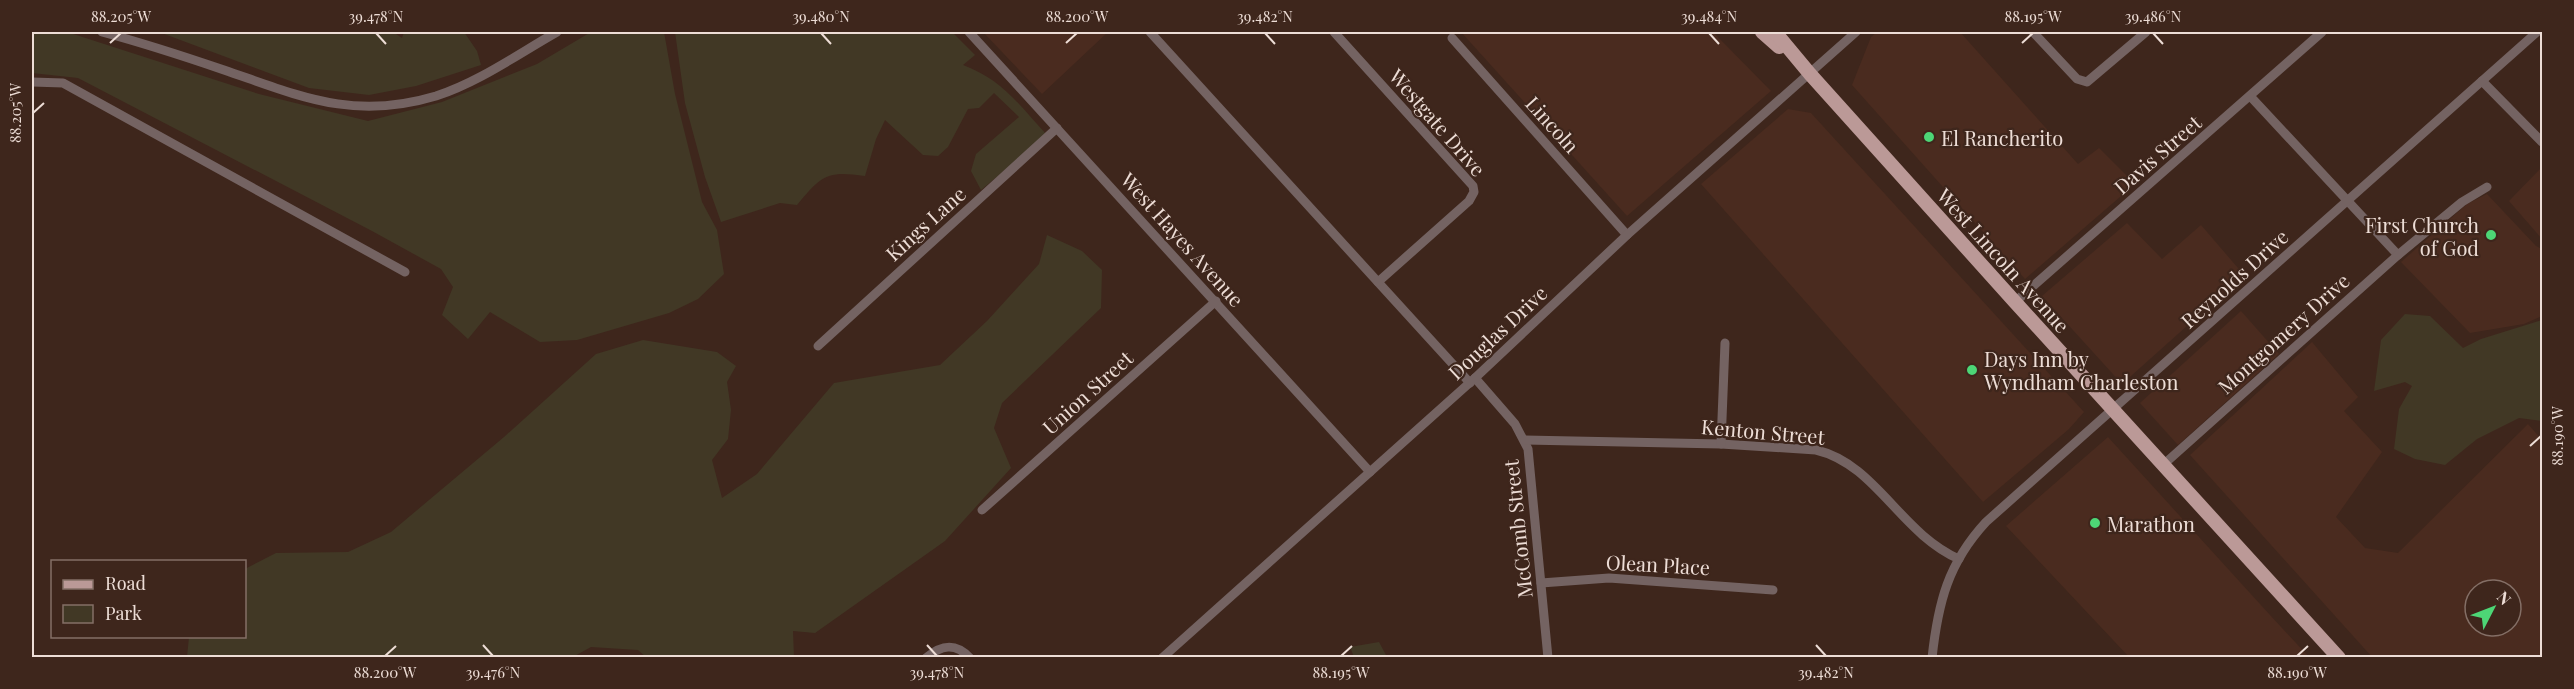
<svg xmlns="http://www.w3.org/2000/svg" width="2574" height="689" font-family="'Playfair Display',serif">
<rect width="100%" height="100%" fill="#3e261c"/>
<g fill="#4a2b1f" fill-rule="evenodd">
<path d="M983 32H1108L1042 94Z"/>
<path d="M1461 32H1713L1771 91 1627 216Z"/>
<path d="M1877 32H1960L2078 164 2099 148 2135 184 2025 279 1852 85 1871 37Z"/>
<path d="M1788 109 1811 113 2084 412 2069 429 1983 502 1701 184Z"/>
<path d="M2542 167V239L2509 201Z"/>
<path d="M2487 194 2536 246 2542 249V316L2524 324 2470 333 2401 262 2467 204Z"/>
<path d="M2127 223 2162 259 2201 225 2244 275 2122 384 2042 296Z"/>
<path d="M2241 311 2279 354 2178 445 2140 403Z"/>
<path d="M2312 342 2358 397 2344 411 2382 452 2336 517 2365 548 2398 553 2528 424 2542 440V657H2372L2190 455ZM2475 590H2511V626H2475Z"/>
<path d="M2108 437 2270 615 2309 657H2129L2006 526Z"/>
</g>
<g fill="#413825">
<path d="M32 32H67L259 94 368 121 442 102 537 64 591 32H664L675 94 702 202 717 230 724 274 698 299 669 313 577 340 540 342 490 312 468 339 442 315 453 287 441 269 372 231 78 78 32 73Z"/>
<path d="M159 32H393L402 38 404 32H464L477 51 481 65 416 86 369 95 309 88Z"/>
<path d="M675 32H952L975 55 963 65C1003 80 1018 104 1047 135L981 190 971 171 976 154 1019 117 994 93 979 108 968 109 948 147 938 156 923 155 885 120 876 139 865 176C826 170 821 176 797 205L780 203 721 222 705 177 685 103Z"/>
<path d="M1047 235 1082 251 1102 270 1101 308 1002 403 994 428 1011 468 945 541 815 633 793 631 794 657 647 658 638 650 591 647 571 658 187 657 189 637 244 636 245 569 276 553 348 552 391 532 504 437 596 354 643 340 717 352 736 366 727 382 731 410 728 439 712 460 722 498 757 474 834 383 940 365 987 321 1039 264Z"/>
<path d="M2405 314 2430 316 2463 348 2481 339 2542 320V421L2519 418 2477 439 2445 465 2415 459 2394 449 2399 409 2412 386 2405 382 2374 391 2381 340Z"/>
<path d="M1379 642 1387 657H1354L1350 647Z"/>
</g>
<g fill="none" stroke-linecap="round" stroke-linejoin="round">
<g stroke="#746362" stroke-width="9">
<path d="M102 32C143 43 183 56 224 70 300 96 353 121 436 96 479 82 518 54 557 32"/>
<path d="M969 32 1370 472"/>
<path d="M1150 32 1470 383"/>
<path d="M1334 32 1473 186 1474 192 1469 201 1378 282"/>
<path d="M2033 32 2077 79 2087 82 2146 32"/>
<path d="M1452 38 1627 235"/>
<path d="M2482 81 2542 142"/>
<path d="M32 82 63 83 405 272"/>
<path d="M2250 96 2398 255"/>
<path d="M2015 302 2322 32"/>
<path d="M818 346 1057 128"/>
<path d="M1475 378 1515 424 1528 449 1548 658"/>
<path d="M1525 440 1721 444 1816 450C1876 464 1900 533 1959 559"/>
<path d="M1721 444 1725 343"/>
<path d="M2163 465 2398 255 2462 202 2487 187"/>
<path d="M982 510 1216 301"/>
<path d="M1541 583 1609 578 1773 590"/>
<path d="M926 658C941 645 955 642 970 658"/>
<path d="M1162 658 1475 378 1627 235 1856 32"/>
<path d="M1932 658C1938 603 1948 563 1986 522L2537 32"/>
</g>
<g stroke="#bb9997" stroke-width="14">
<path d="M1762 32 1779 47"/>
<path d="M1775 32 1810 74 2015 302 2339 658"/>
</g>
</g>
<path fill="none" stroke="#edddd6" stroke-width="2" d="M376 33 386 44M821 33 831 44M1265 33 1275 44M1709 33 1719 44M2153 33 2163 44M110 43 121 33M1066 43 1077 33M2022 43 2033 33M33 113 44 103M2530 446 2541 436M483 645 493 656M927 645 937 656M1816 645 1826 656M385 656 396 646M1341 656 1352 646M2297 656 2308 646"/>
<g fill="#4dd676" stroke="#3e261c" stroke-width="2">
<circle cx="1929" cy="137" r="6"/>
<circle cx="2491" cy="235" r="6"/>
<circle cx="1972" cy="370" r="6"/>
<circle cx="2095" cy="523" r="6"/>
</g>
<g text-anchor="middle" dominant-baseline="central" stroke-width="4.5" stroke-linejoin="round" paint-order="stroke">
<g font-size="20" fill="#edddd6" stroke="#3e261c">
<text transform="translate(1438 122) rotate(49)">Westgate Drive</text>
<text transform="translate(1553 124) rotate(48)">Lincoln</text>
<text transform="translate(2157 154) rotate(-41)">Davis Street</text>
<text transform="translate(925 223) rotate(-42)">Kings Lane</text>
<text transform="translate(1183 239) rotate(48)">West Hayes Avenue</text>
<text transform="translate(2004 260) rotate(48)">West Lincoln Avenue</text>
<text transform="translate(2234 278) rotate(-42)">Reynolds Drive</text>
<text transform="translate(1497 332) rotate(-43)">Douglas Drive</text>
<text transform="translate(2283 333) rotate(-42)">Montgomery Drive</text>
<text transform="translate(1087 392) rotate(-42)">Union Street</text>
<text transform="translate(1763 431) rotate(5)">Kenton Street</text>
<text transform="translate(1517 529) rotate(-96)">McComb Street</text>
<text transform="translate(1658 564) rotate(3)">Olean Place</text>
</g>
<g font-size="20" fill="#edddd6" stroke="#3e261c" text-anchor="start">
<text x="1941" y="137">El Rancherito</text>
<text x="2479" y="224" text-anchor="end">First Church<tspan x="2479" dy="23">of God</tspan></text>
<text x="1984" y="358">Days Inn by<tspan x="1984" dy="23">Wyndham Charleston</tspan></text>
<text x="2107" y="523">Marathon</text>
</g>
</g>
<rect width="2574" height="689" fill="none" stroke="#3e261c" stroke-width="66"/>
<rect x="51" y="560" width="195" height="78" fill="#3e261c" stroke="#846f66" stroke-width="1.5"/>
<rect x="63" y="580" width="30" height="9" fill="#bb9997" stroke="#846f66" stroke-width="1.5"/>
<text x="105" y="590" font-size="18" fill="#edddd6">Road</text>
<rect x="63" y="605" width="30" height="18" fill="#413825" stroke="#846f66" stroke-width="1.5"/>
<text x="105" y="620" font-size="18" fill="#edddd6">Park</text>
<g transform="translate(2493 608) rotate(48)"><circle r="28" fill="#3e261c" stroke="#846f66" stroke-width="1.5"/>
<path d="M0-4.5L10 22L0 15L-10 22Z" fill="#4dd676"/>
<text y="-9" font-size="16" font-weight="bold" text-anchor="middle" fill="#edddd6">N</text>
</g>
<rect x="33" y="33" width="2508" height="623" fill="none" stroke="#edddd6" stroke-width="2"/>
<g font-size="15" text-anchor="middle" fill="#edddd6">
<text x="121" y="22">88.205°W</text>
<text x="376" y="22">39.478°N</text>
<text x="821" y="22">39.480°N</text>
<text x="1077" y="22">88.200°W</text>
<text x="1265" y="22">39.482°N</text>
<text x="1709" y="22">39.484°N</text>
<text x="2033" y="22">88.195°W</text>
<text x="2153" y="22">39.486°N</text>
<text transform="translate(16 113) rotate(-90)" y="5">88.205°W</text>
<text transform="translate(2558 436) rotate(-90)" y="5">88.190°W</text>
<text x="385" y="678">88.200°W</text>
<text x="493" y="678">39.476°N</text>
<text x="937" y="678">39.478°N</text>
<text x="1341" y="678">88.195°W</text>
<text x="1826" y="678">39.482°N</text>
<text x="2297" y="678">88.190°W</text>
</g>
</svg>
